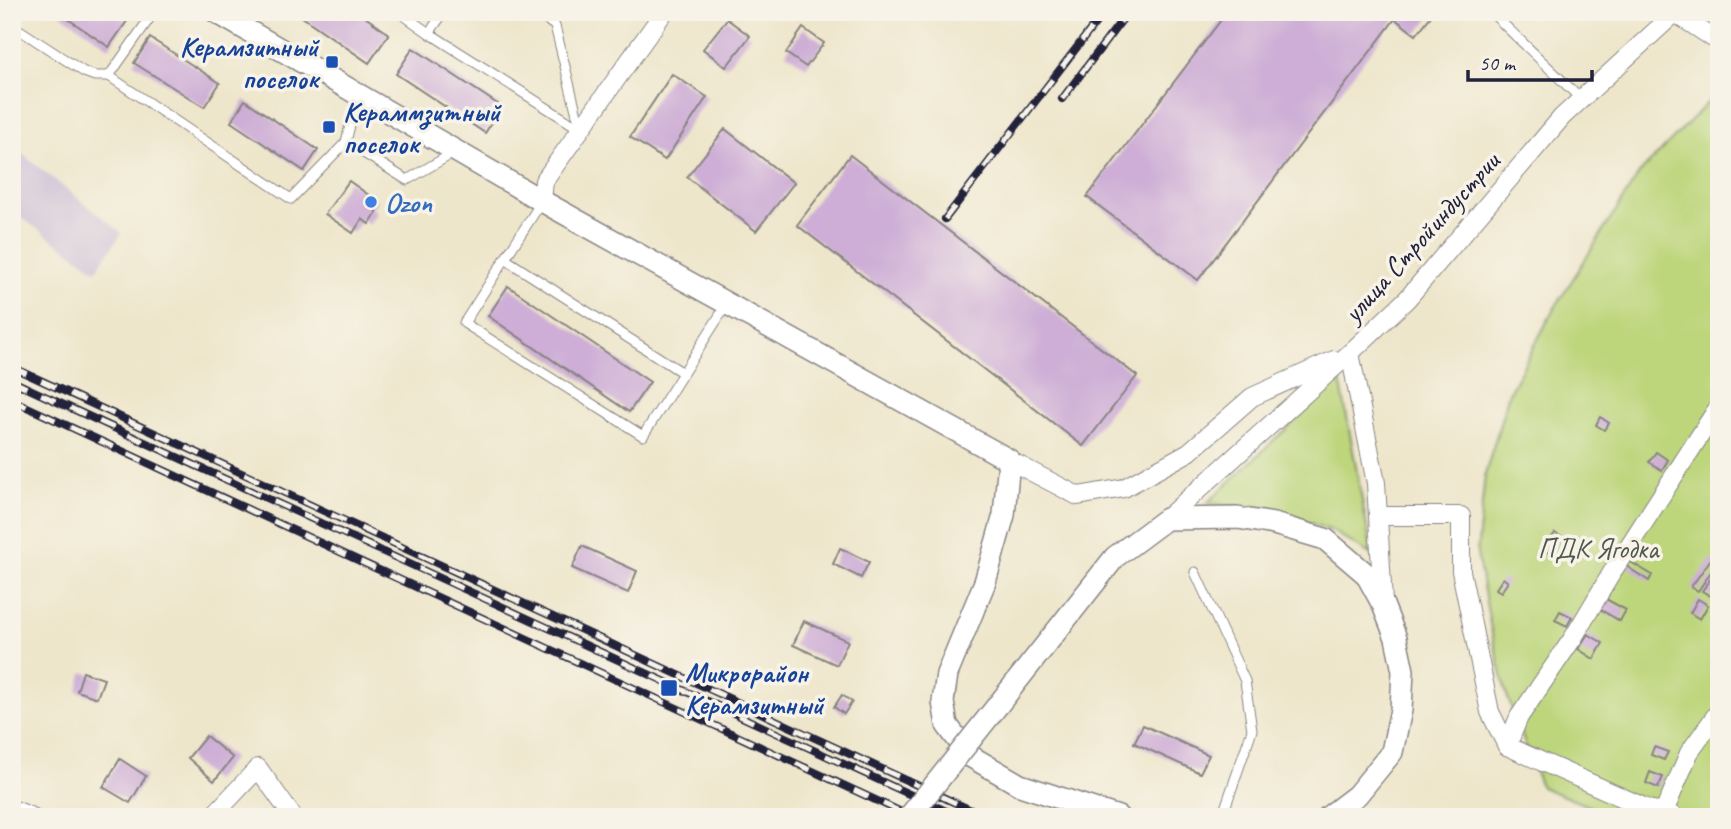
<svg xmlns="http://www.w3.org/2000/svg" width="1731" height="829" font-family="Caveat,sans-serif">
<rect width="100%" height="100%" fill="#f7f3e8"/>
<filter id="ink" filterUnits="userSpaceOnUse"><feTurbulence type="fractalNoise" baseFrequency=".0143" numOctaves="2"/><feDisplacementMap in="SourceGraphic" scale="14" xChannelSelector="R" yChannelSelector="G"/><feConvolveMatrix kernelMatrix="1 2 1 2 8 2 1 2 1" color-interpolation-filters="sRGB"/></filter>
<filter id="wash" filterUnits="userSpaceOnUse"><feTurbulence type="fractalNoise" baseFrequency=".00686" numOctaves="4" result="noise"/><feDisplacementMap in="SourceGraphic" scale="28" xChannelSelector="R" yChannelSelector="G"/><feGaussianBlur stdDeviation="1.57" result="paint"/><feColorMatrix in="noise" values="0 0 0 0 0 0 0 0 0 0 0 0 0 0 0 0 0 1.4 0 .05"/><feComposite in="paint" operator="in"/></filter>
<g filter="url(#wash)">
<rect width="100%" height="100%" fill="#eee6cb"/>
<path fill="#cbbfd5" d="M12 146 122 233 96 270 12 211Z"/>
<g fill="#bdd67b" stroke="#707c5b" stroke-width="2">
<path d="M1719 91V817H1616L1541 787 1506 693 1491 629 1477 554 1485 475 1509 393 1554 309 1639 174Z"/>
<path d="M1340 379 1372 555 1332 531 1273 509 1207 503Z"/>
</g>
<g id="blocks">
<g fill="#ceaed6">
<path d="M58 12H113L127 21 109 47Z"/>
<path d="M295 12H358L389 34 369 63Z"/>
<path d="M1227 12H1434L1416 35 1395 19 1198 280 1087 197Z"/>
<path d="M727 19 750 36 726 67 703 49Z"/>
<path d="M803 28 824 43 806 67 786 53Z"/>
<path d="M150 38 220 83 204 107 134 63Z"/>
<path d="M413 48 502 107 485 133 396 74Z"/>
<path d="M672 74 707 97 665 160 630 137Z"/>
<path d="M245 100 318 150 304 171 231 122Z"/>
<path d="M725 129 794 183 756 231 687 177Z"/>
<path d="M850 155 1137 376 1083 446 797 225Z"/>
<path d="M349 181 377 201 372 208 377 212 369 224 362 219 353 233 325 214Z"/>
<path d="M508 286 650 382 629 412 488 316Z"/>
<path d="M1600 417 1609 423 1604 430 1596 425Z"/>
<path d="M1656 452 1668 460 1662 470 1649 462Z"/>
<path d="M1555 533 1562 537 1550 554 1543 549Z"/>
<path d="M582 546 637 571 628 593 572 568Z"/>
<path d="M840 548 869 562 861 578 833 564Z"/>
<path d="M1711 559 1717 563 1698 591 1691 587Z"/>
<path d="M1629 561 1652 575 1649 581 1626 566Z"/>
<path d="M1503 578 1508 582 1501 592 1496 589Z"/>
<path d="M1711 578 1719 583V590L1714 598 1702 591Z"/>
<path d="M1604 598 1626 610 1620 621 1598 608Z"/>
<path d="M1698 599 1708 605 1700 619 1690 613Z"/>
<path d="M1560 611 1572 617 1567 626 1555 620Z"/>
<path d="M804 621 848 641 837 665 793 645Z"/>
<path d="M1588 634 1603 643 1594 659 1578 649Z"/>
<path d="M83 672 104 679 97 698 77 691Z"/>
<path d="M842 695 852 702 844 714 834 707Z"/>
<path d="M1143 725 1209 755 1200 773 1134 743Z"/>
<path d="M206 736 233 758 214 781 188 758Z"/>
<path d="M1654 747 1668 752 1664 760 1651 755Z"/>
<path d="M120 759 146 776 130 803 103 787Z"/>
<path d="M1650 772 1663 777 1658 788 1646 783Z"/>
</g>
</g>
</g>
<g filter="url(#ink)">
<use href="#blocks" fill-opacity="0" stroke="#888483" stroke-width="2"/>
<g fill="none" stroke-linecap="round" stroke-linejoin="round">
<defs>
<g id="service">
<path d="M154 12 109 76 291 199 346 142"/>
<path d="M399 12 429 33 580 129"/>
<path d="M536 12 555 26 580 127"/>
<path d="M1491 12 1581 99"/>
<path d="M12 25 84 72 95 76H109"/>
<path d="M429 33 444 12"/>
<path d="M357 96 346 142 407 180 455 152"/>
<path d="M542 201 464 323 643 436 727 304"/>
<path d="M505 259 683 373"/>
<path d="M1195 572 1245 681 1252 730 1222 817"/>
</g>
<g id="minor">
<path d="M1675 13 1719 42"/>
<path d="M542 201 544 181 664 12"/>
<path d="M1350 353 1376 483 1383 602"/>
<path d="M1009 460 1078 496 1124 488 1189 452 1252 397 1334 360"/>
<path d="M1378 516H1461V571L1490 712 1507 746 1648 809 1664 812 1675 817"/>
<path d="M1166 519 1350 353 1407 299 1562 117 1676 12"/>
<path d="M1507 746 1519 717 1573 638 1614 569 1719 406"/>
<path d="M12 809 32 817"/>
<path d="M1664 812 1689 753 1719 711"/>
<path d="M212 817 258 768 293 817"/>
</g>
<g id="tertiary">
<path d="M216 12 542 201 1009 460 1004 515 985 582 947 674 943 702 947 725 970 756 1020 785 1118 817"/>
<path d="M998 705 1115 557 1166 519 1238 518 1274 524 1325 539 1366 574 1383 605 1396 638 1403 671 1401 710 1392 752 1357 795 1328 817"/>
</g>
</defs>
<use href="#service" stroke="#888483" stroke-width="11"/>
<use href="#minor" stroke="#888483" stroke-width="20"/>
<use href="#tertiary" stroke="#888483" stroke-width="24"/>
<use href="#service" stroke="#fff" stroke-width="9"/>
<use href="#minor" stroke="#fff" stroke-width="18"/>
<use href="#tertiary" stroke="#fff" stroke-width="21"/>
<defs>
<g id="rail">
<path d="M1062 99 1128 12"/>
<path d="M945 219 1104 12"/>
<path d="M12 367 986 817"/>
<path d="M12 381 959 817"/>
<path d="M12 400 912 817"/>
</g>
</defs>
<use href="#rail" stroke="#22223b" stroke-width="8"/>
<use href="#rail" stroke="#f7f3e8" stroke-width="5" stroke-dasharray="16" stroke-linecap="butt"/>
<defs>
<path id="tertiary-bridge" d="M909 817 998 705"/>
</defs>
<use href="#tertiary-bridge" stroke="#888483" stroke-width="24" stroke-linecap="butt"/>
<use href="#tertiary-bridge" stroke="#fff" stroke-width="21"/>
</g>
</g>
<g fill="#1a4fb4" stroke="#f7f3e8" stroke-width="2.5">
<rect x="325" y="55" width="14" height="14" rx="3.5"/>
<rect x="322" y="120" width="14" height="14" rx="3.5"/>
<rect x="660" y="679" width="18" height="18" rx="3.5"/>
</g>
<circle fill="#3f7fe0" stroke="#f7f3e8" stroke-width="2.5" cx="371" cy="202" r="7"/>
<g text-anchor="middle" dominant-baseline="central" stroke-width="7" stroke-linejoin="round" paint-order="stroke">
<g font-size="28" font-weight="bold" fill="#164399" stroke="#f7f3e8" text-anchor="start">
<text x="318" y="46" text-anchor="end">Керамзитный<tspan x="318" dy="32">поселок</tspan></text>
<text x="343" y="111">Кераммзитный<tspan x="343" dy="32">поселок</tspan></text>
<text x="685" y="672">Микрорайон<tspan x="685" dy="32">Керамзитный</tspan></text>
</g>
<g font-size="28" font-weight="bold" fill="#366cbe" stroke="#f7f3e8" text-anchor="start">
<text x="385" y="202">Ozon</text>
</g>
<g font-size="28" fill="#22223b" stroke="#f7f3e8">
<text transform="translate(1421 237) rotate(-48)">улица Стройиндустрии</text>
</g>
<g font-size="28" fill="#50584e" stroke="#f7f3e8">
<text x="1598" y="548">ПДК Ягодка</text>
</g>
</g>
<rect width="1731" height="829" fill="none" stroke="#f7f3e8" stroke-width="42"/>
<path d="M1468 70v10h124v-10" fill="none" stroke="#22223b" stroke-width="3.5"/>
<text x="1479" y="70" font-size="21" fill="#22223b" stroke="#f7f3e8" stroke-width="5" paint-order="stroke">50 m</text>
</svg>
